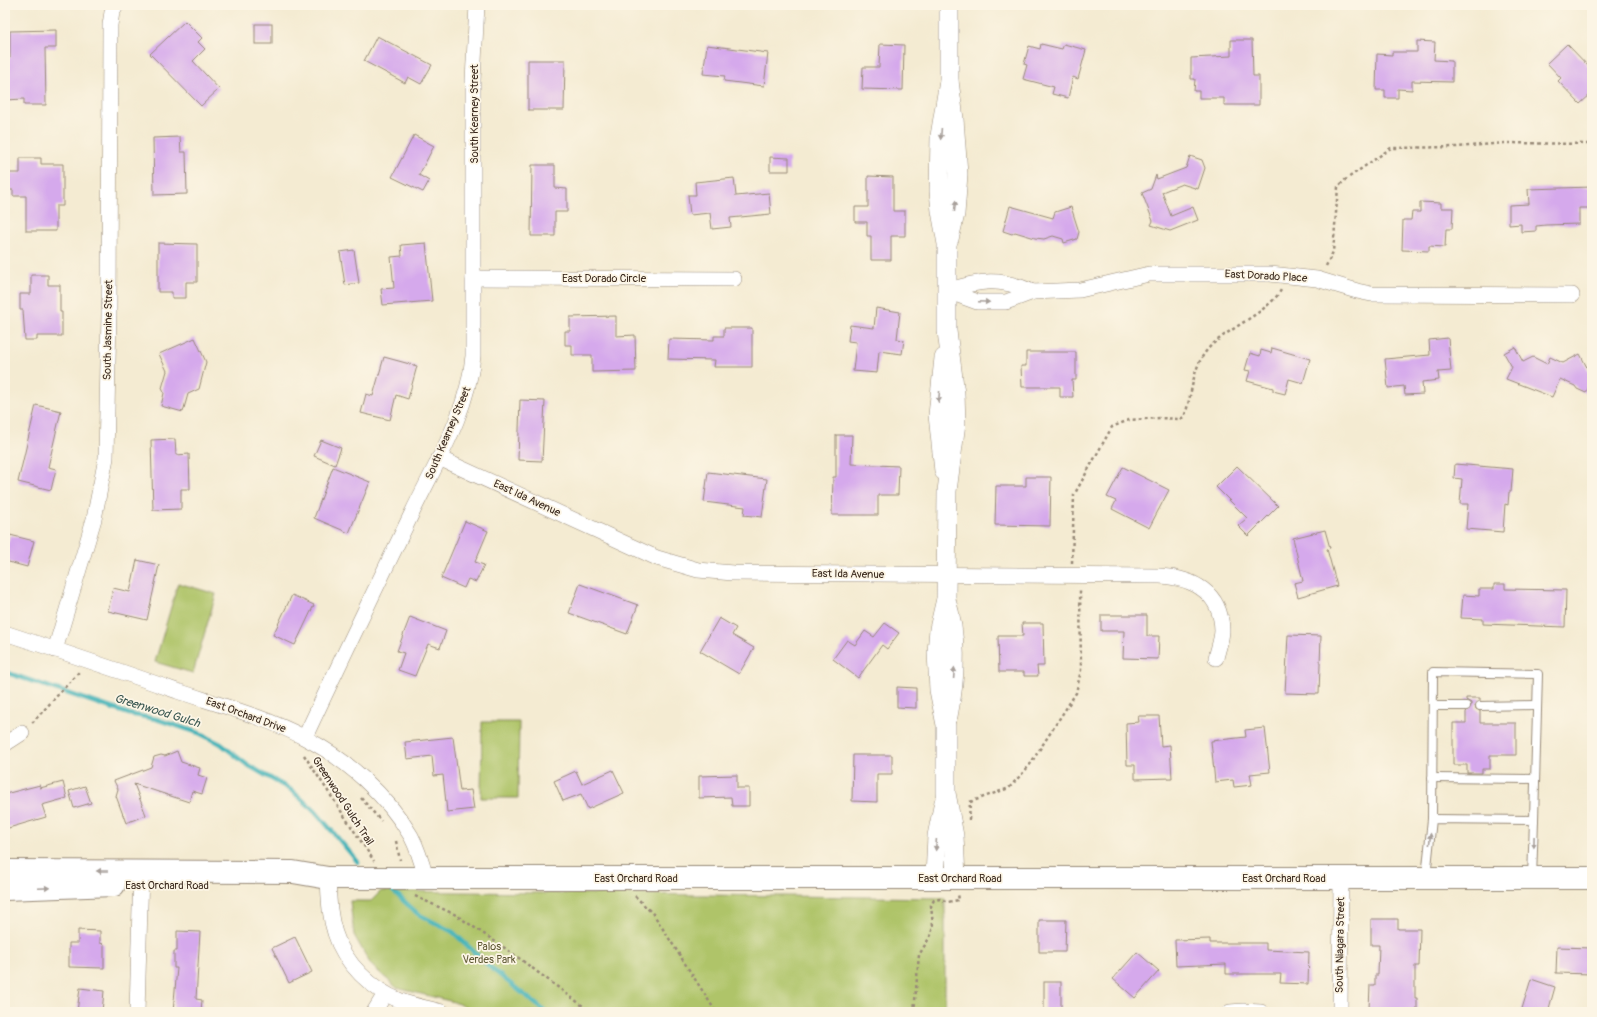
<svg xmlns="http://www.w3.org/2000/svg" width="1597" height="1017" font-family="Pangolin,sans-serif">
<rect width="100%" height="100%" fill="#fcf5e5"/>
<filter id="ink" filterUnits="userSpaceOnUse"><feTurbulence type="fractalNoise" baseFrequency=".025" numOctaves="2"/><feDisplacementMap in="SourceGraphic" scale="8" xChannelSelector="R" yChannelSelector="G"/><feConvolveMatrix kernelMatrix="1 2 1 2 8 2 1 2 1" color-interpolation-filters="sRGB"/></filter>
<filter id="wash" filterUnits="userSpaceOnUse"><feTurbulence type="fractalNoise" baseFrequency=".012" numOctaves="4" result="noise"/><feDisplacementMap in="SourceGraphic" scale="16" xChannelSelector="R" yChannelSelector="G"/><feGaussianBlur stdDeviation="0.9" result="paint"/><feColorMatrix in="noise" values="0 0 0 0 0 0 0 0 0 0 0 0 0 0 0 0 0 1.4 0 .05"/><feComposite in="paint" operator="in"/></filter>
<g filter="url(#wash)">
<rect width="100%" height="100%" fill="#f4ebd2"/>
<g fill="#afc469" stroke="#757744">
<path d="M178 583 216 594 193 673 155 662Z"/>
<path d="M482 722H519L518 798H481Z"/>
<path d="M381 891 945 898V1012H476L454 1002 397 988 371 965 354 935 350 901H371Z"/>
</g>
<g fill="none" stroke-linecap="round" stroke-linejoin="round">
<g stroke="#41b2b8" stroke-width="4.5">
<path d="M5 672 129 714 156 719 199 733 221 744 246 764 291 790 315 811 358 862"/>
<path d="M393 891 418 914 453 932 492 969 546 1012"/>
</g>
</g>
<g id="blocks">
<g fill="#d5a9ec">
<path d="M185 21 202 38 198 42 205 49 193 61 219 89 201 106 150 54Z"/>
<rect x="255" y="24" width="17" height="20"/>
<path d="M56 30V48H45L46 105H24V99L5 100V58H10V31Z"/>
<path d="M377 36 432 65 421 84 408 77 405 83 364 61Z"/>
<path d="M1231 40H1252L1253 76H1259V105H1224V98H1199V91H1194L1195 79H1191V58L1231 56Z"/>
<path d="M1417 41 1435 42 1434 60 1452 61V82L1412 81V90L1398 89V98H1385V90H1376L1377 54 1392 55V52H1417Z"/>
<path d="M880 44 904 45 903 90 862 89 863 67H879Z"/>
<path d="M1041 44 1062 49 1064 44 1086 50 1078 79 1073 77 1068 98 1052 94 1054 87 1023 79 1027 65 1024 64 1029 46 1040 49Z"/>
<path d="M1567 44 1592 70V93L1580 104 1558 81 1561 78 1547 63Z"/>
<path d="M707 45 768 53 764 86 724 81 725 76 703 74Z"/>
<path d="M528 60H565L564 110H528Z"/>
<path d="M414 135 434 146 419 175 429 181 423 192 392 177Z"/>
<path d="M180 137 181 152H186L187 194 154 195 153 138Z"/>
<path d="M1190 156 1202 160 1205 168 1198 189 1182 184 1162 192 1171 216 1193 207 1198 220 1170 231 1151 225 1153 221 1142 193 1151 189 1156 175 1157 179 1186 168Z"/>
<path d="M770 157 789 158V171H770Z"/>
<path d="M20 158H41V164H63V206H56V231H26V196H13V190H6V173H20Z"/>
<path d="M532 165H555V188L567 189V212H555V236H531Z"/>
<path d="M868 176 893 177V211H905V236H891V260H871V236H867V222H855V207H868Z"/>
<path d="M734 178 736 196 769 193 771 214 730 218 731 227 712 229 710 213 690 215 688 195H696L695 182Z"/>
<path d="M1592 187V208H1579V224L1546 225 1536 226V231L1521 232V224L1509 225V205L1529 204 1528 189Z"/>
<path d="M1420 202 1441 203V208H1453L1452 229H1446L1445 247 1429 246V251L1402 250 1403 220H1411L1412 212H1420Z"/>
<path d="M1010 206 1053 218 1055 212 1071 207 1079 232 1077 239 1064 243 1063 239 1053 236 1044 239 1035 238 1015 232 1012 234 1003 231Z"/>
<path d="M158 243 197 244V282H186V298H172V292H158Z"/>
<path d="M426 243 432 301 383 305 381 289 394 288 391 257 402 256 401 245Z"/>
<path d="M354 250 359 283 345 285 340 252Z"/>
<path d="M31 275H48V285H60V312H62V336H37V340H25L23 310H20V294H31Z"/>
<path d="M876 308 900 312 897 339 904 340 902 354 879 351 877 373 853 371 856 342 848 341 850 325 874 328Z"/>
<path d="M616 316V336L635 335 636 371 592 372V355H572V345H565V331H570V317Z"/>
<path d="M724 328H752V367H714L715 360 668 359 669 339 714 340V336H724Z"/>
<path d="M195 338 206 362 199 389 188 394 183 412 161 406 164 393 162 388 167 371 159 354Z"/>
<path d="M1448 338 1451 371 1438 372 1439 380 1422 382 1423 394 1405 395 1404 386 1388 388 1385 359 1430 355 1429 340Z"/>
<path d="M1515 347 1523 362 1533 357 1547 364 1550 357 1563 363 1580 354 1592 377V384L1589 386 1586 393 1577 389 1575 386 1560 379 1552 397 1506 379 1512 367 1504 353Z"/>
<path d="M1272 348 1310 359 1303 383 1289 379 1285 394 1273 391V388L1247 381 1250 371 1245 370 1250 353 1260 356 1261 350 1271 353Z"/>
<path d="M1026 352H1076V380H1072L1073 397H1060V387H1022L1021 366H1026Z"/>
<path d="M384 357 417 366 408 399 396 395 390 420 361 413 366 394 373 396Z"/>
<path d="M520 400 545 401 542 461 518 460Z"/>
<path d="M36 405 61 411 48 467 56 469 51 490 18 482Z"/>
<path d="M836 435H852L851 464 899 466 898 495H878V515H832L833 477H836Z"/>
<path d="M175 439 176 455 189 454 190 489H181V509L153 510 151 440Z"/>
<path d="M321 440 341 448 335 465 314 456Z"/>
<path d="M1455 464 1513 469 1511 492H1509L1508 505 1505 504 1503 532 1466 529 1468 504H1460L1462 479 1454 478Z"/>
<path d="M1237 466 1278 506 1248 536 1238 526 1247 518 1216 487Z"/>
<path d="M333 467 370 482 349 533 314 518Z"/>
<path d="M1123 467 1169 490 1149 528 1112 509 1116 501 1107 497Z"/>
<path d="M708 472 767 479 762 517 744 515 745 507 704 502Z"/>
<path d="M1026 477H1051L1050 526 995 525 996 486H1026Z"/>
<path d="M465 521 488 531 475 562 484 565 476 582 468 579 464 588 441 578Z"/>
<path d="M1325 530 1330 548 1327 549 1337 586 1298 597 1294 583 1303 581 1293 538Z"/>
<path d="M10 535 34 541 27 567 5 561V542L8 543Z"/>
<path d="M137 560 159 565 147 620 108 611 113 588 130 592Z"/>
<path d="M580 584 638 605 627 634 569 613Z"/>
<path d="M1494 584H1505V589L1566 590 1565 627 1483 624V619L1461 618 1463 595 1479 596V589H1494Z"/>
<path d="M292 595 314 605 295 645 273 635Z"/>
<path d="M1101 615H1147V636H1159L1158 659 1123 658 1124 631H1101Z"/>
<path d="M410 617 446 631 440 648 428 644 415 676 398 670 404 653 397 651Z"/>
<path d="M719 618 736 628 732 635 754 648 739 674 700 651Z"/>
<path d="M885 623 899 633 887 649 882 645 858 678 833 659 847 640 855 645 865 631 874 637Z"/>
<path d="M1022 623H1043L1044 666H1037L1038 676H1024V672H999L998 636H1023Z"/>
<path d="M1288 635 1321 636 1319 694 1285 693Z"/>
<path d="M897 687 916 688V708L897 707Z"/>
<path d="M1466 698H1480V701L1475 706 1476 709 1480 711V723H1516V755H1490V769H1482V773H1467V765H1453V723H1466V712L1471 706V703L1466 700Z"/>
<path d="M1138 716H1159L1161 746 1170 745 1172 778 1135 779V765H1127L1126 723 1139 722Z"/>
<path d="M1265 728 1270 772 1250 774 1252 785 1234 787 1233 780 1215 782 1211 741 1246 737 1245 730Z"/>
<path d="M453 737 460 791 471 790 474 809 447 812 443 775 434 776 432 756 407 759 405 742Z"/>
<path d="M177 751 181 762 200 768 198 775 207 778 202 794 192 791 189 802 134 784 146 815 126 823 116 796 118 789 114 781 151 767 154 757 161 755 165 756Z"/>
<path d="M853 755H892V774H877V802L852 801Z"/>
<path d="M613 770 624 793 588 809 581 794 563 801 554 781 576 771 582 784Z"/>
<path d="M737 775V788H749V806H732L731 797 699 798V776Z"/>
<path d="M63 782 67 798 42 805 46 817 5 829V794L40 785V788Z"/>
<path d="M85 786 91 803 74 808 69 791Z"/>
<path d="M1371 919H1398V929H1420L1419 966H1415V998H1417V1012H1390V1009H1369L1370 985H1375V975H1378L1379 945H1371Z"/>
<path d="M1039 920H1066L1065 952H1039Z"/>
<path d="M78 930 100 931V943L104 944V968L69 967V943H78Z"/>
<path d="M177 931 200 932 196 999 202 1000 201 1012H173L177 968H174V951H177Z"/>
<path d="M295 937 312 972 289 983 272 948Z"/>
<path d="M1210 939V943H1266V950L1309 952 1308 984 1280 983 1281 974H1226V964L1176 966 1175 940Z"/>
<path d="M1557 947 1592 948V974L1556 973Z"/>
<path d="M1137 952 1159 971 1135 998 1113 979Z"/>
<path d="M1531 979 1555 987 1548 1012H1521Z"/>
<rect x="1044" y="982" width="17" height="28"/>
<path d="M80 988 104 991 102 1012H77Z"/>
</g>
</g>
</g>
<g filter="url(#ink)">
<use href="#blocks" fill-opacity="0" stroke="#988a78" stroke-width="1"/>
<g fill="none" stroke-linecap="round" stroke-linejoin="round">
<defs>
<g id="service">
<path d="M1433 706H1466"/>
<path d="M1480 706 1537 705"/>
<path d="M1432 778 1535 779"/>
<path d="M1432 819 1433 672 1538 674 1534 820"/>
<path d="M1426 877 1432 819 1534 820 1532 878"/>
</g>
<g id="minor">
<path d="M473 278 734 279"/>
<path d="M947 291 977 302H1006L1033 292 1080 290 1149 274H1270L1317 279 1357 291 1371 294 1572 295"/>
<path d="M947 291C980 280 1000 277 1033 292"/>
<path d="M439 458 657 558 698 570 733 573 1160 576C1193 578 1221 592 1222 630 1222 639 1218 649 1216 658"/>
<path d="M5 633C63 652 120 671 177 691 220 705 266 717 305 738 346 759 387 795 411 836 418 849 422 863 426 878"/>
<path d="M55 650 94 519 106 458 109 314 110 25 112 12 116 5"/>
<path d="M305 737C340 662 376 588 412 513 436 463 468 412 473 356V80L477 5"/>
<path d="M5 744 22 733"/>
<path d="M328 878C329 897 329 915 335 933 344 963 372 990 401 1001 414 1006 429 1008 442 1012"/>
<path d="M137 1012 141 871"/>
<path d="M374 1012 385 994"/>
<path d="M1230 1012 1243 1011 1261 1012"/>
<path d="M1340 1012 1341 878"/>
</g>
<g id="tertiary">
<path d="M949 81 940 136 939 191 941 211 947 244V331L955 394 956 423 947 491 946 599 939 629 937 652 939 690 946 725V793L954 836 956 878"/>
<path d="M949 239 955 214 958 174 954 119 949 81V5"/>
<path d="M944 358 938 415 944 471"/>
<path d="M946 600C958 639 956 677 948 716"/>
<path d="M935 878 937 836 944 802"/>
</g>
<g id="secondary">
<path d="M5 871 293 872 328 878H1592"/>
<path d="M5 889 114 885"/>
</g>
</defs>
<use href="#service" stroke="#988a78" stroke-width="10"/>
<use href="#minor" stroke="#988a78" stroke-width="16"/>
<use href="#tertiary" stroke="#988a78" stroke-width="20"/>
<use href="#secondary" stroke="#988a78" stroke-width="24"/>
<g stroke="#988a78" stroke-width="2.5" stroke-dasharray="3 3" stroke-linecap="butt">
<path d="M1326 266 1333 252 1338 187 1345 180 1391 148 1457 147 1505 143 1592 144"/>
<path d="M1072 563 1074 495 1112 427 1129 420 1160 418 1180 419 1184 417C1193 394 1191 370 1207 350 1225 329 1268 313 1281 290"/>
<path d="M32 723 79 672"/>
<path d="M304 755 374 861"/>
<path d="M361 798 381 821"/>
<path d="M969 820 970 802 1009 788 1029 766 1076 693 1081 670 1080 589"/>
<path d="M396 841 400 860"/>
<path d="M415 896 456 915 512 953 591 1012"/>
<path d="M635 896 654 915 716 1012"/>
<path d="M914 1012 919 955 931 935 933 926 931 905 934 900 940 899 948 902 959 900 958 894"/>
</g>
<use href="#service" stroke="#fff" stroke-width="8"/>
<use href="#minor" stroke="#fff" stroke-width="15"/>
<use href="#tertiary" stroke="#fff" stroke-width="19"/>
<use href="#secondary" stroke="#fff" stroke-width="22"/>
</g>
<defs><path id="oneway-solid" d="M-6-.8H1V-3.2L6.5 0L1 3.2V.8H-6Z"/></defs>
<g fill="#a79f9a">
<use href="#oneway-solid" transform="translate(941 134) rotate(94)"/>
<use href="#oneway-solid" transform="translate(955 206) rotate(-84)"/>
<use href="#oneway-solid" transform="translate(984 302) rotate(2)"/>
<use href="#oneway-solid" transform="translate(939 397) rotate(96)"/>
<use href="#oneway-solid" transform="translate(954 673) rotate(-86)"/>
<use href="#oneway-solid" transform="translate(1430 839) rotate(-84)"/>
<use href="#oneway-solid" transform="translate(1534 842) rotate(91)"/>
<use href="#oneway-solid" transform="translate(936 845) rotate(94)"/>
<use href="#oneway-solid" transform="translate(102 871) rotate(180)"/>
<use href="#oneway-solid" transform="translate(44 888) rotate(-2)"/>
</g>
</g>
<g text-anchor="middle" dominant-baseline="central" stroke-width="3.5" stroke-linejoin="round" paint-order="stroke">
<g font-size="11" fill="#3b2a1e" stroke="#fcf5e5">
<text transform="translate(474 114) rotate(-90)">South Kearney Street</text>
<text transform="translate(1266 276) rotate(3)">East Dorado Place</text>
<text x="604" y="278">East Dorado Circle</text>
<text transform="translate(108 330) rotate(-89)">South Jasmine Street</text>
<text transform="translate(448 433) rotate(-67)">South Kearney Street</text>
<text transform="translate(527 498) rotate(25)">East Ida Avenue</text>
<text transform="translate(848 574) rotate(1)">East Ida Avenue</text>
<text transform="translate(246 715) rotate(20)">East Orchard Drive</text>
<text transform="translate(343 801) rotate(57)">Greenwood Gulch Trail</text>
<text x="636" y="878">East Orchard Road</text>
<text x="960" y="878">East Orchard Road</text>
<text x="1284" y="878">East Orchard Road</text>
<text x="167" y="885">East Orchard Road</text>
<text transform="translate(1340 945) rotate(-89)">South Niagara Street</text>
</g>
<g font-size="11" fill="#5e5834" stroke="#fcf5e5">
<text x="489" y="946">Palos<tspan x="489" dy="13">Verdes Park</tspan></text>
</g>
<g font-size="12" font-style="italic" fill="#3d5a54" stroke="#fcf5e5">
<text transform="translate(157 711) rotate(17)">Greenwood Gulch</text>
</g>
</g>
<rect width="1597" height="1017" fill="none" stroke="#fcf5e5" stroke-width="20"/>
</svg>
